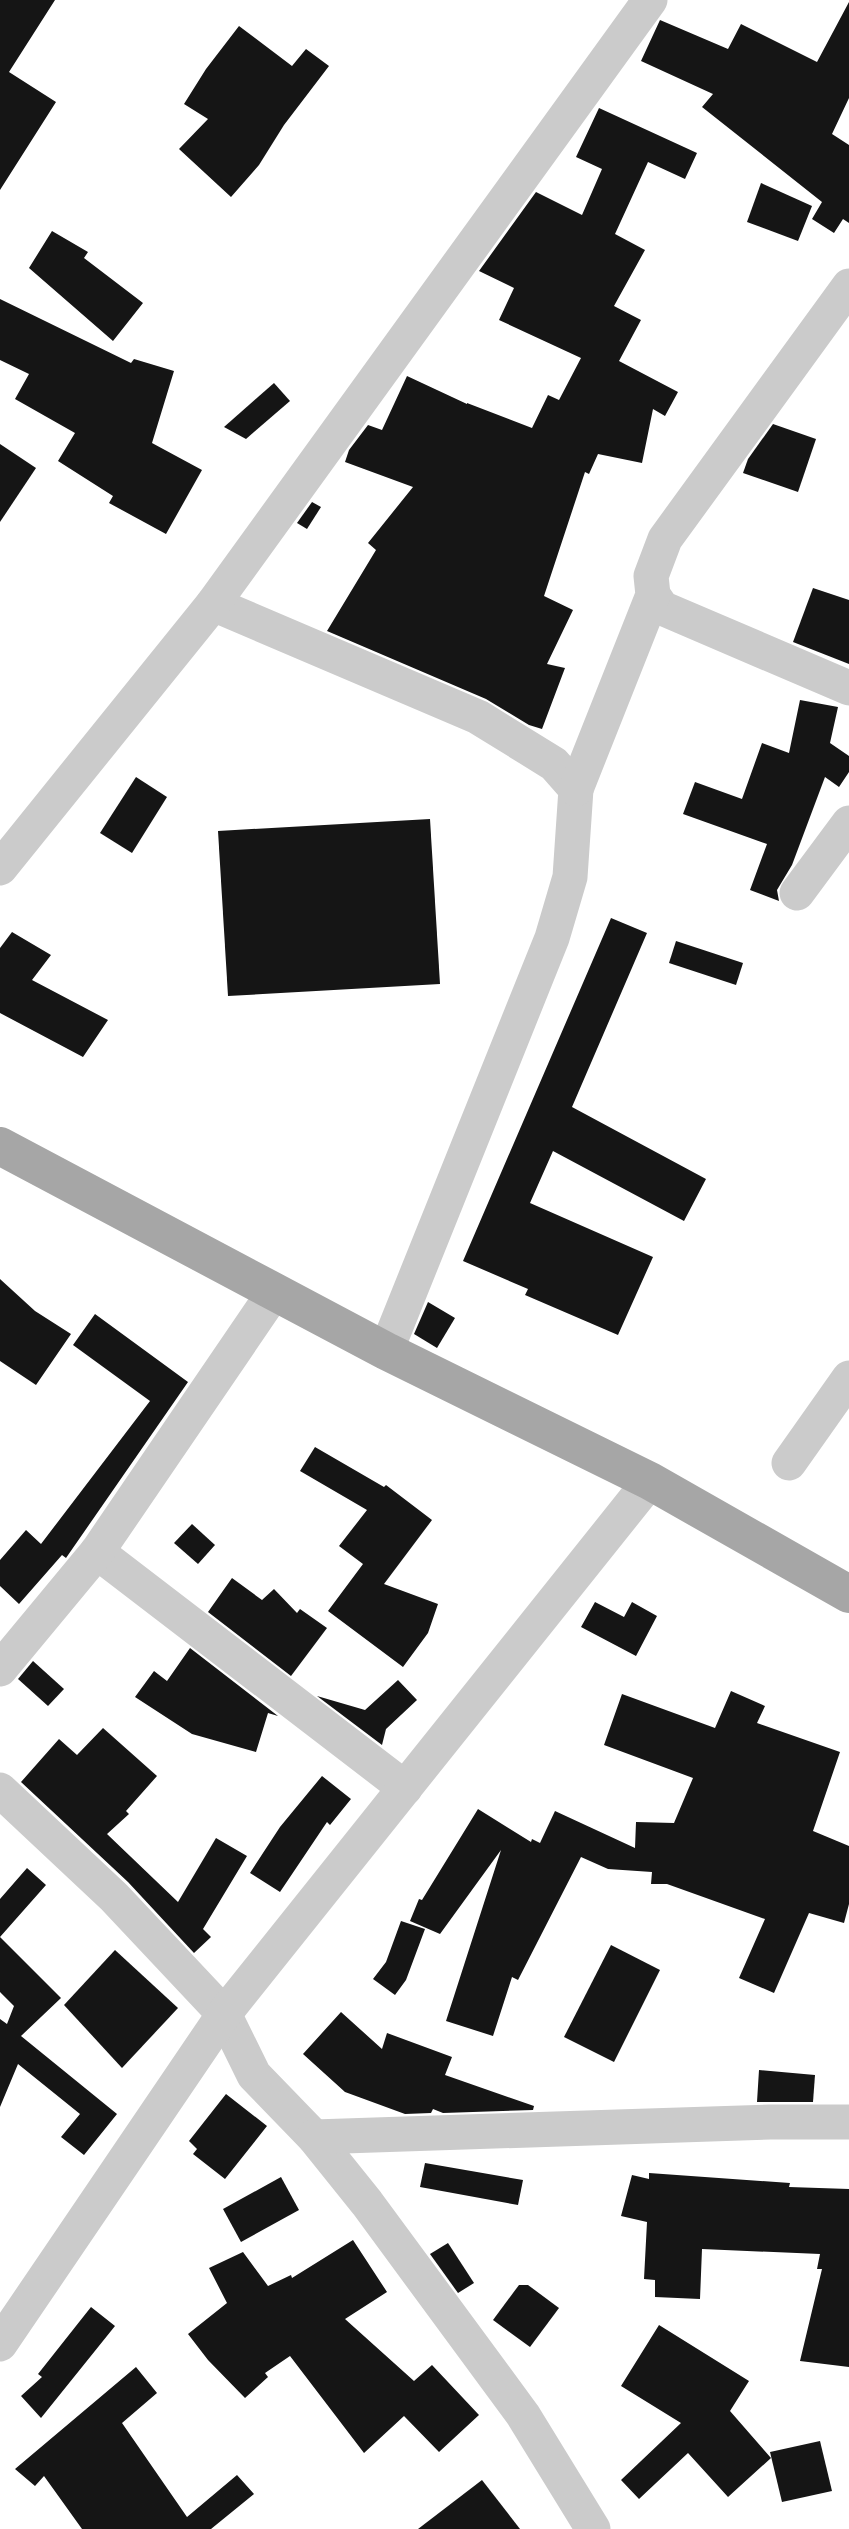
<svg xmlns="http://www.w3.org/2000/svg" width="849" height="2529" font-family="Quicksand,sans-serif">
<rect width="100%" height="100%" fill="#fff"/>
<g fill="#151515">
<path d="M0 0H55L9 72 56 102 0 190Z"/>
<path d="M849 2V98L832 134 849 145V223L843 219 834 233 812 219 822 202 702 107 713 94 641 61 660 20 728 49 741 24 817 62Z"/>
<path d="M239 26 292 66 306 49 329 66 284 125 259 165 231 197 179 149 208 119 184 104 206 69Z"/>
<path d="M599 108 697 153 685 179 648 162 615 234 645 250 614 306 641 320 619 361 678 392 665 416 653 409 642 463 598 454 589 474 585 472 544 596 573 610 547 664 565 668 542 729 529 725 486 699 327 631 376 550 368 543 413 487 345 462 349 450 368 425 382 430 407 376 467 404V403L532 428 548 395 559 400 581 358 499 320 514 288 479 271 536 192 582 215 602 169 576 157Z"/>
<path d="M761 183 812 206 798 241 747 222Z"/>
<path d="M52 231 88 252 84 258 143 303 113 341 29 268Z"/>
<path d="M0 299 131 363 134 359 174 371 152 443 202 470 166 534 109 503 113 496 58 461 75 433 15 399 29 374 0 360Z"/>
<path d="M274 383 290 401 246 439 224 427Z"/>
<path d="M773 424 816 439 798 492 743 473 748 459Z"/>
<path d="M0 444 36 468 0 522Z"/>
<path d="M312 502 321 507 307 529 297 523Z"/>
<path d="M813 588 849 600V664L793 642Z"/>
<path d="M800 700 838 707 830 743 849 756V772L839 787 825 777 792 865 777 890 779 901 750 890 767 844 683 814 695 782 742 799 762 743 789 753Z"/>
<path d="M136 777 167 797 132 853 100 833Z"/>
<path d="M430 819 440 984 228 996 218 831Z"/>
<path d="M611 918 647 933 572 1107 706 1179 684 1221 553 1151 530 1203 653 1257 618 1335 525 1295 528 1289 463 1261Z"/>
<path d="M12 932 51 955 32 980 108 1020 83 1057 0 1013V948Z"/>
<path d="M676 941 743 963 736 985 669 963Z"/>
<path d="M0 1279 35 1311 71 1334 36 1385 0 1361Z"/>
<path d="M428 1302 455 1318 437 1348 414 1334Z"/>
<path d="M95 1314 188 1382 66 1558 62 1555 19 1604 0 1586V1560L26 1530 41 1544 150 1401 73 1345Z"/>
<path d="M315 1447 384 1487 386 1485 432 1520 384 1584 438 1604 428 1633 403 1667 328 1611 363 1564 339 1546 367 1510 300 1471Z"/>
<path d="M192 1524 215 1545 198 1564 174 1543Z"/>
<path d="M232 1578 262 1600 274 1589 297 1613 300 1609 327 1628 291 1676 208 1612Z"/>
<path d="M595 1602 624 1617 632 1602 657 1616 636 1656 581 1627Z"/>
<path d="M190 1648 278 1716 268 1713 256 1752 192 1734 135 1697 154 1671 167 1681Z"/>
<path d="M33 1661 64 1689 48 1706 18 1679Z"/>
<path d="M398 1680 417 1700 386 1729 382 1745 317 1696 365 1710Z"/>
<path d="M731 1691 765 1706 757 1723 840 1752 813 1831 849 1846V1904L844 1923 809 1913 774 1993 739 1978 765 1919 667 1884H651L652 1872 608 1869 581 1857 518 1980 512 1977 493 2036 446 2021 501 1850 440 1934 410 1921 419 1899 422 1900 478 1809 531 1842 532 1839 540 1843 555 1811 635 1848 636 1822 674 1823 693 1778 604 1745 622 1694 715 1728Z"/>
<path d="M103 1728 157 1776 126 1811 129 1814 107 1834 178 1902 216 1838 247 1856 203 1929 211 1937 194 1953 128 1882 21 1782 59 1739 77 1755Z"/>
<path d="M322 1776 351 1799 330 1825 327 1822 280 1892 250 1873 280 1827Z"/>
<path d="M27 1868 46 1885 0 1937 61 1998 21 2036 117 2114 84 2155 61 2137 80 2114 18 2064 0 2107V2019L7 2024 14 2006 0 1992V1899Z"/>
<path d="M401 1921 425 1929 406 1980 395 1995 373 1979 386 1962Z"/>
<path d="M611 1945 660 1970 614 2062 564 2037Z"/>
<path d="M115 1950 178 2008 122 2068 64 2005Z"/>
<path d="M341 2012 382 2049 387 2033 452 2057 445 2075 534 2106 533 2110 443 2113 433 2109 431 2113 405 2114 345 2092 303 2054Z"/>
<path d="M759 2070 815 2075 813 2102H757Z"/>
<path d="M226 2094 267 2126 225 2179 193 2154 197 2149 189 2141Z"/>
<path d="M425 2163 523 2180 518 2205 420 2187Z"/>
<path d="M649 2173 790 2183 789 2187 849 2189V2367L800 2361 822 2269H817L820 2254 702 2249 700 2299 655 2297V2280L644 2279 647 2222 621 2216 632 2175 649 2179Z"/>
<path d="M281 2177 299 2210 241 2242 223 2209Z"/>
<path d="M353 2240 387 2292 345 2319 414 2381 432 2365 479 2415 439 2452 404 2416 364 2453 290 2356 265 2373 268 2377 245 2398 208 2360 188 2334 227 2303 209 2268 243 2252 268 2286 291 2275 292 2278Z"/>
<path d="M448 2243 474 2283 458 2293 430 2254Z"/>
<path d="M519 2285H528L559 2308 530 2347 493 2320Z"/>
<path d="M91 2307 115 2326 41 2418 21 2396 42 2377 38 2374Z"/>
<path d="M659 2325 749 2381 730 2411 771 2458 728 2497 688 2453 639 2499 621 2480 681 2423 621 2386Z"/>
<path d="M136 2367 157 2393 122 2423 187 2517 237 2475 254 2494 211 2529H82L44 2476 35 2486 15 2469Z"/>
<path d="M820 2441 832 2491 782 2502 770 2452Z"/>
<path d="M482 2480 520 2529H418Z"/>
</g>
<g fill="none" stroke-linecap="round" stroke-linejoin="round">
<g stroke="#cbcbcb" stroke-width="35">
<path d="M653 595 662 608 849 688"/>
<path d="M213 604 478 717 554 764 576 789 570 877 552 938 386 1351"/>
<path d="M576 789 653 595 651 576 665 539 849 286"/>
<path d="M0 868 213 604 650 0"/>
<path d="M797 893 849 823"/>
<path d="M789 1463 849 1378"/>
<path d="M97 1552 405 1788"/>
<path d="M0 1669 97 1552 275 1291"/>
<path d="M0 1790 114 1897 224 2014 254 2075 314 2137 367 2203 523 2415 593 2529"/>
<path d="M314 2137 770 2122H849"/>
<path d="M0 2344 224 2014 650 1481"/>
</g>
<path stroke="#a6a6a6" stroke-width="38" d="M0 1146 386 1351 650 1481 849 1594"/>
</g>
</svg>
